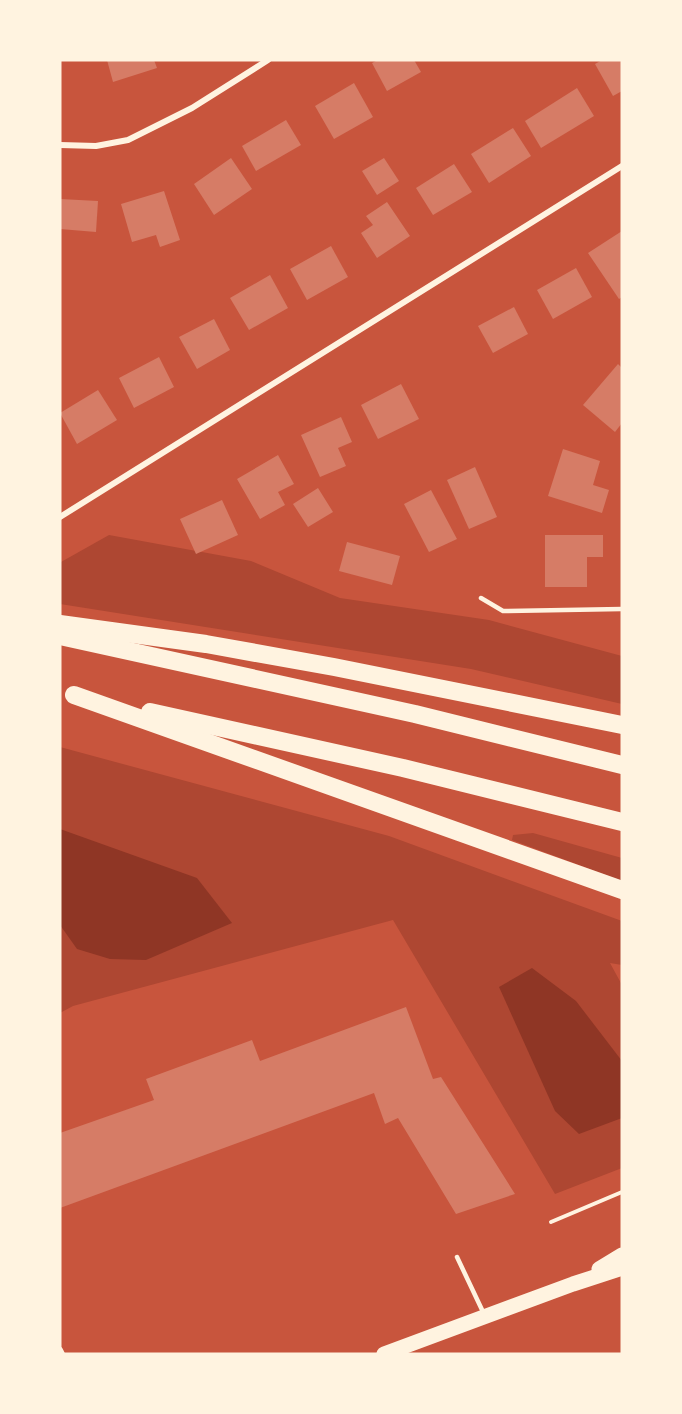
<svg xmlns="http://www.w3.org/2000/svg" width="682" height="1414" font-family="'Sofia Sans Condensed',sans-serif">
<rect width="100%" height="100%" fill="#c8553d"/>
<g fill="#ae4732">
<path d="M109 535 251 561 340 598 489 620 622 656V704L471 669 60 604 61 562Z"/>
<path d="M60 747 389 836 622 921V965L610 963 622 985V1168L555 1194 393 920 73 1006 60 1013Z"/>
<path d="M533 833 622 858V881L512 840 513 835Z"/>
</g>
<g fill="#8f3625">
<path d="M60 829 197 878 232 923 146 960 110 959 77 949 60 925Z"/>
<path d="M532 968 576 1001 622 1061V1118L579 1134 555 1111 499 987Z"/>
</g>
<g fill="#d67c66">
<path d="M107 60H154L157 68 113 82Z"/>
<path d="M378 60H414L421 72 387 91 372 63Z"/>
<path d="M602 60H622V91L613 96 595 64Z"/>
<path d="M354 83 373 117 334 139 315 106Z"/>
<path d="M577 88 594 116 541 148 525 121Z"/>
<path d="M286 120 301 145 256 171 242 146Z"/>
<path d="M513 128 531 156 489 183 471 154Z"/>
<path d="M231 158 252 189 214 215 194 184Z"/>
<path d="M384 158 399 181 377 195 362 171Z"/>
<path d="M454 164 472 192 433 215 416 188Z"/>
<path d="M164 191 180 240 160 247 156 235 132 242 121 204Z"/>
<path d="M60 199 98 201 96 232 60 229Z"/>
<path d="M387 202 410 236 377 258 361 233 373 225 366 216Z"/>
<path d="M622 231V297L619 299 588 253Z"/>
<path d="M331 246 348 277 307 300 290 269Z"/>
<path d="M576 268 592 297 553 319 537 290Z"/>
<path d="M270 275 288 308 249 330 230 298Z"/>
<path d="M514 307 528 334 493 353 478 326Z"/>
<path d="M214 319 230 350 197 369 179 337Z"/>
<path d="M159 357 174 387 134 408 119 378Z"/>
<path d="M618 364 622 368V423L615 432 583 405Z"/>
<path d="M401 384 419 419 378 439 361 405Z"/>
<path d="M98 390 117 420 77 444 60 413Z"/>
<path d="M341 417 352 442 338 448 346 466 320 477 301 435Z"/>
<path d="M563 449 600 461 593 485 609 490 602 513 548 496Z"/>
<path d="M278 455 294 484 278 492 285 505 260 519 237 479Z"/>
<path d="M475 467 497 517 469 529 447 480Z"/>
<path d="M318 488 333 512 308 527 293 504Z"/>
<path d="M431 490 457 539 429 552 404 504Z"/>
<path d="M222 500 238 535 196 554 180 519Z"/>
<path d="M545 535H603V557H587V587H545Z"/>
<path d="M347 542 400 556 392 585 339 571Z"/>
<path d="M406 1007 433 1079 441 1077 515 1194 456 1214 398 1118 385 1124 374 1093 60 1208V1133L154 1100 146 1079 252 1040 260 1061Z"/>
</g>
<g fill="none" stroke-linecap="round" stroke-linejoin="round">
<path stroke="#fff3e0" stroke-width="4" d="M551 1222 622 1192"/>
<g stroke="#fff3e0" stroke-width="4.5">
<path d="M481 598 503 611 622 609"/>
<path d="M457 1257 484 1314"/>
</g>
<g stroke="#fff3e0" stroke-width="6">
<path d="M60 145 96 146 128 140 192 108 268 60"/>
<path d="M60 517 622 166"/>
<path d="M60 1350 62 1354"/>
</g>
<g stroke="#fff3e0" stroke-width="15">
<path d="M599 1269 622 1255"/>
<path d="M384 1354 573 1284 622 1268"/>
</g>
<g stroke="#fff3e0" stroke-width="18">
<path d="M60 624 206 644 334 667 622 725"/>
<path d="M60 636 415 714 622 765"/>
<path d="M74 695 622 890"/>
<path d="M150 712 403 768 622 822"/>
</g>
</g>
<rect width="682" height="1414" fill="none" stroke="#fff3e0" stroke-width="123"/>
</svg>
